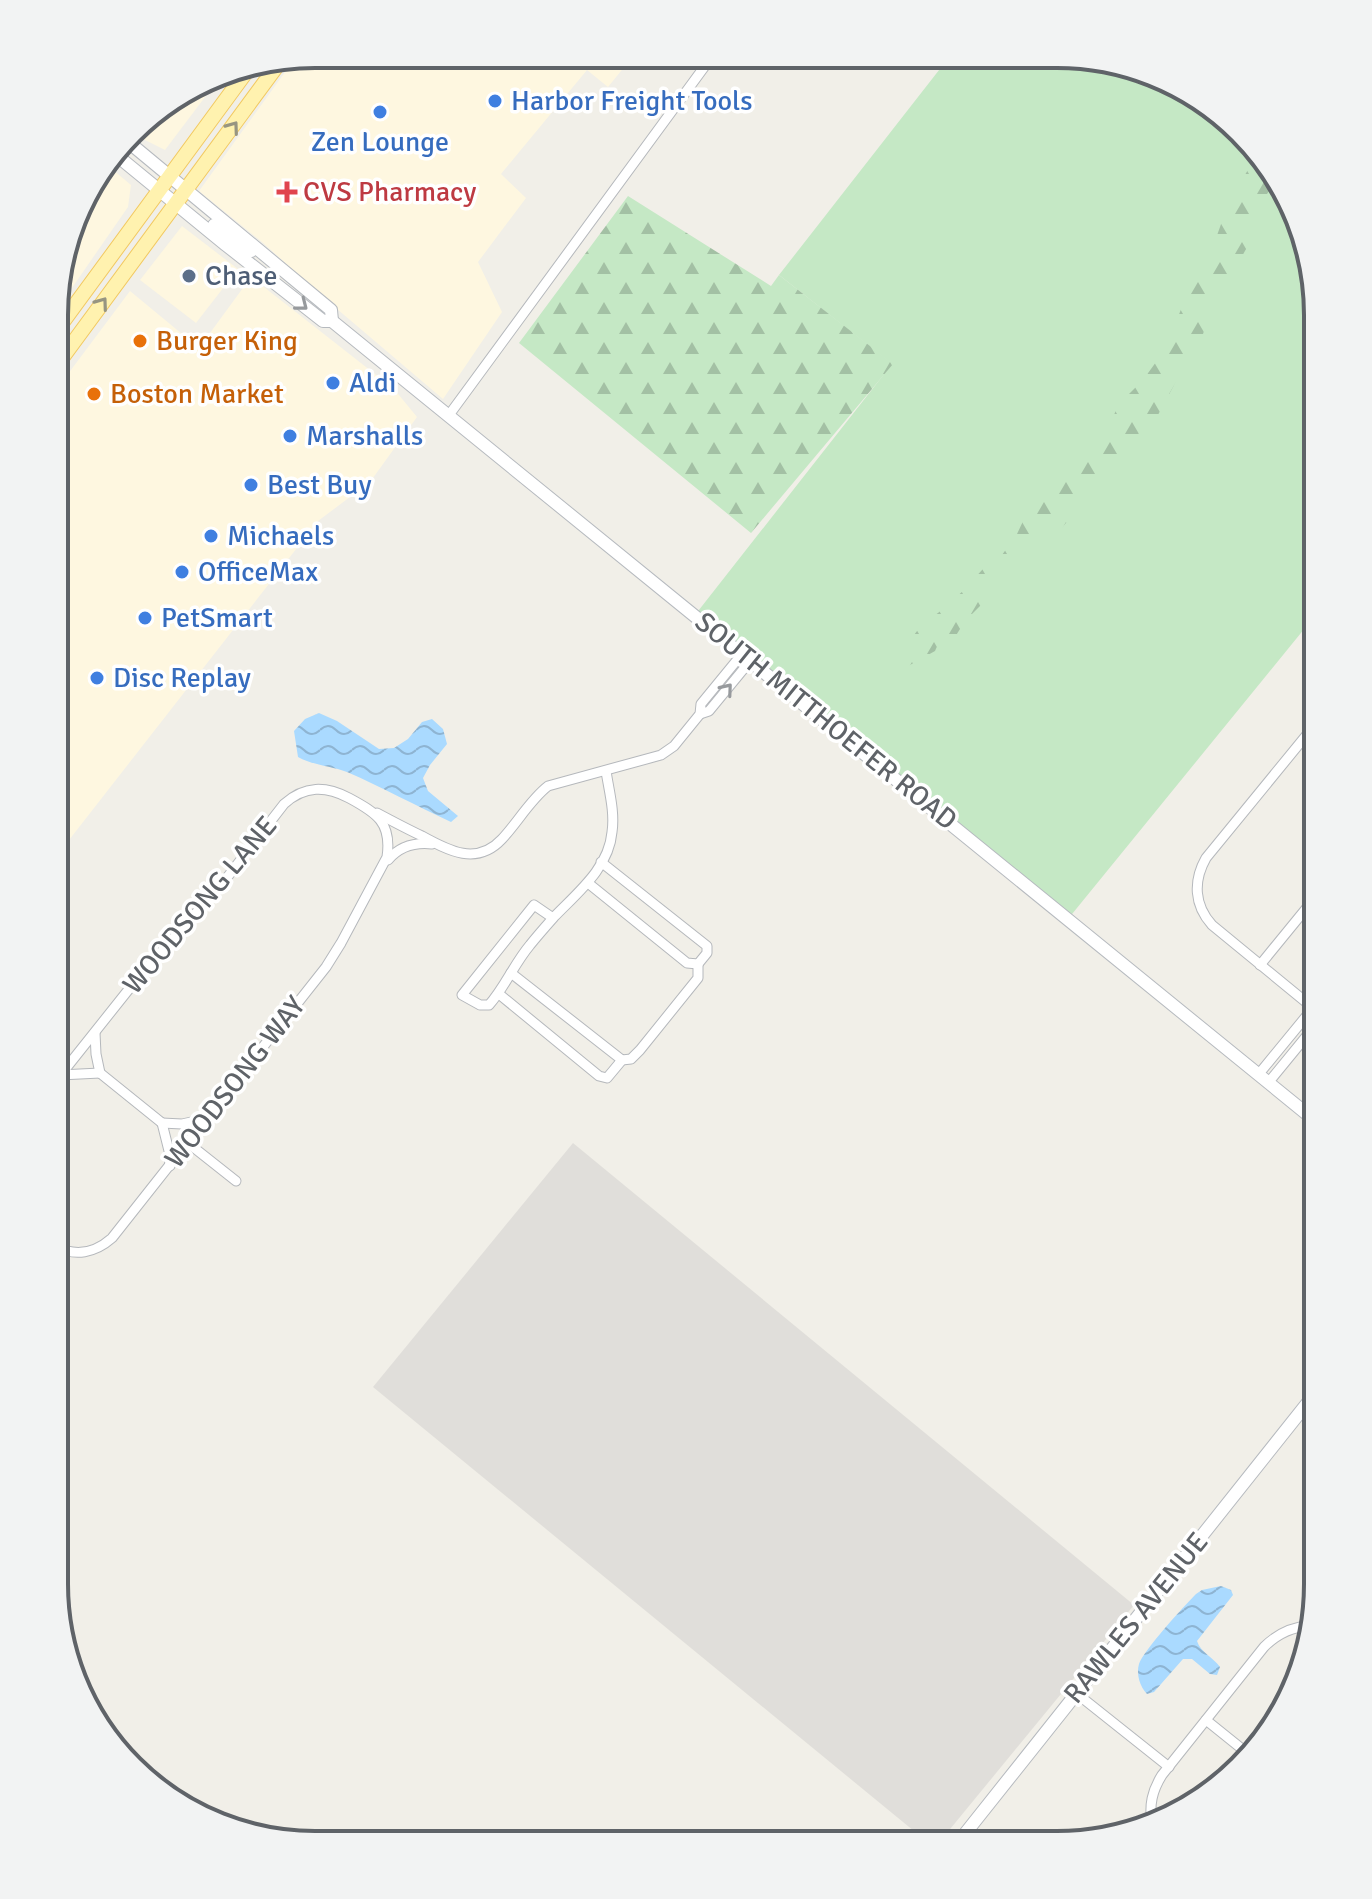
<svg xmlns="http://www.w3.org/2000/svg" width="1372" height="1899" font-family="Signika,sans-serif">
<defs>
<pattern id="forest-firs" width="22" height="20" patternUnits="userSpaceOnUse" patternTransform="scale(2)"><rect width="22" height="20" fill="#c5e8c5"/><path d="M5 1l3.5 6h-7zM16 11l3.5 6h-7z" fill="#a3c0a4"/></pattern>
<pattern id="water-waves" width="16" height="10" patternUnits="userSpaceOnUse" patternTransform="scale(2)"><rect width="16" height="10" fill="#aadaff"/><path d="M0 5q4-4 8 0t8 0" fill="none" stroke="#8eb4d2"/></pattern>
</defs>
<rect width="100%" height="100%" fill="#f1efe8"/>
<g fill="#fef7e0">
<path d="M315 54 634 55 608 87 587 70 501 174 526 198 478 262 502 312 443 399 330 303 262 242 199 191 296 57Z"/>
<path d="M224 72 165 150 131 133 143 119Z"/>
<path d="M106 164 131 185 128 207 56 311V281L89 185Z"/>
<path d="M182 226 238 269 196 323 140 280Z"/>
<path d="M251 277 394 389 417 417 370 482 318 521 55 858 56 390 130 291 199 348Z"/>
</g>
<path fill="#e0deda" d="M573 1143 1134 1605 937 1845H931L373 1387Z"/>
<path fill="#c5e8c5" d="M950 56H1091L1215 108 1291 200 1318 315V612L1068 919 695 615 892 364 779 275Z"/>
<g fill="url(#forest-firs)">
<path d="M1256 157 1276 181 1267 194 1250 242 1218 299 1207 322 1199 346 1182 367 1173 387 1152 426 1142 430 1129 444 1120 460 1060 530C1034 530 1028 553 1013 571L1003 569 999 581 990 585 983 603 965 621 950 645 942 635 935 651 901 670 892 660 914 635 923 623 938 613 963 591 992 559 1002 555 1017 534 1025 517 1064 480 1107 430 1119 404 1143 380 1164 351 1182 307 1188 286 1215 241 1230 199Z"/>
<path d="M628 196 771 286 779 275 893 364 751 533 519 343Z"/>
</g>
<g fill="url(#water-waves)">
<path d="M319 713 337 721 379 749 394 748 408 739 422 722 432 719 443 729 447 744 430 765 423 778 428 791 458 816 451 822C416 806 382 787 347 772 331 766 312 765 298 757L294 731 305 719Z"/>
<path d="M1221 1586 1231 1590 1233 1595 1197 1641C1201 1653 1213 1657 1220 1667L1217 1675 1210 1674 1192 1659H1183L1154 1692 1147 1694C1140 1687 1136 1674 1139 1664 1143 1651 1185 1605 1196 1594L1202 1590Z"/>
</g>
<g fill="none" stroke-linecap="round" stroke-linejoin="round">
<path stroke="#aadaff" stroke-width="2" d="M1206 104 1222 116"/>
<defs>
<g id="street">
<path d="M449 415 713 55"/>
<path d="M700 714 709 711 751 660"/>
<path d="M377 813C392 821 407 829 422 836 449 851 477 866 502 839 518 822 530 800 548 786L661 755 674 746 700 714 701 704 742 654"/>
<path d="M388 860C399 847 414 842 432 844"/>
<path d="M588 883 687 963 698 964 707 953V946L601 862"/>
<path d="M553 918 534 905 462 995 480 1005H489C505 987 514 964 530 945 538 935 546 926 554 917 577 893 609 868 612 832 615 812 609 791 606 771"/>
<path d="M1260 965 1318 894"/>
<path d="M511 973 622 1060 631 1059 640 1050 698 978V964"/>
<path d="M499 994 599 1076 607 1078 622 1060"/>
<path d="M1318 1012 1212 925C1194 905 1193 881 1206 858L1318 721"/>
<path d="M95 1033 96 1054 100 1073"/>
<path d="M100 1073 162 1123"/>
<path d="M60 1075 100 1073"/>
<path d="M1258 1075 1313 1008"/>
<path d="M1268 1083 1318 1022"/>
<path d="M162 1123 169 1151 170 1166"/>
<path d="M162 1123 182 1124 205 1119"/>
<path d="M188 1143 236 1181"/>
<path d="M55 1246C75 1257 95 1253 112 1238L326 967 341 943 387 857C392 823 377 813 349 798 326 786 305 785 284 804L222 884 137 979 55 1082"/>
<path d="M1076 1693 1169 1767"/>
<path d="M1206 1720 1247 1753"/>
<path d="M1152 1823C1149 1805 1152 1791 1162 1775L1264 1647C1277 1634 1291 1627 1309 1626"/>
</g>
<g id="secondary">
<path d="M126 140 331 310 332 321"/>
<path d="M115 154 226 245 323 321H332L1318 1123"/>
<path d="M214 225 251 251"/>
<path d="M956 1845 1317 1391"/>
</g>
<g id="primary">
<path d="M56 331 252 64"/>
<path d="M56 366 282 59"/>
</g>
</defs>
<use href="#street" stroke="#b5b8bc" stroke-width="11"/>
<use href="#secondary" stroke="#b6babf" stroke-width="14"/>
<use href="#primary" stroke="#f2c960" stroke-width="16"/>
<use href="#street" stroke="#fff" stroke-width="9"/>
<use href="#secondary" stroke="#fff" stroke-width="12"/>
<use href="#primary" stroke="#fff2af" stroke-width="14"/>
</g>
<defs><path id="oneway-chevron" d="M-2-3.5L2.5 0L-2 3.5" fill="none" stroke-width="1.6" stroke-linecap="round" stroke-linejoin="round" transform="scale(2)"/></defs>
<g stroke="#979581">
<use href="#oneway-chevron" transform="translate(233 127) rotate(-54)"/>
<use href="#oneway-chevron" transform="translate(102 303) rotate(-54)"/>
</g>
<g stroke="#979a9d">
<use href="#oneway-chevron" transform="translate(302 305) rotate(38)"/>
<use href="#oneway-chevron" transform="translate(727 689) rotate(-50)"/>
</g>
<g fill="#3f7fe0" stroke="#fff" stroke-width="3">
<circle cx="495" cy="101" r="8"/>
<circle cx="380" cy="112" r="8"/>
<circle cx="333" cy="383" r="8"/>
<circle cx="290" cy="436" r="8"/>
<circle cx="251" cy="485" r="8"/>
<circle cx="211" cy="536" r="8"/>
<circle cx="182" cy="572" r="8"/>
<circle cx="145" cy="618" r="8"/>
<circle cx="97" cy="678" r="8"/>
</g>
<path fill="#e0444e" stroke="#fff" stroke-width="3" d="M283 180h8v8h8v8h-8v8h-8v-8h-8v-8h8z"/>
<circle fill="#5c6f8a" stroke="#fff" stroke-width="3" cx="189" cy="276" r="8"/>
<g fill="#e8710a" stroke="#fff" stroke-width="3">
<circle cx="140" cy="341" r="8"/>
<circle cx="94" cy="394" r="8"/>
</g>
<g text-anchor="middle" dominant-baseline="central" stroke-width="7" stroke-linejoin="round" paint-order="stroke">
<g font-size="28" fill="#366cbe" stroke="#fff" text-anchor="start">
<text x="511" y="101">Harbor Freight Tools</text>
<text x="380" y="142" text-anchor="middle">Zen Lounge</text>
<text x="349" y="383">Aldi</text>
<text x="306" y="436">Marshalls</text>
<text x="267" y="485">Best Buy</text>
<text x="227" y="536">Michaels</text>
<text x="198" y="572">OfficeMax</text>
<text x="161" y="618">PetSmart</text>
<text x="113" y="678">Disc Replay</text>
</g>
<g font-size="28" fill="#be3a42" stroke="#fff" text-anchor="start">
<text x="303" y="192">CVS Pharmacy</text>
</g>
<g font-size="28" fill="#4e5e75" stroke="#fff" text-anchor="start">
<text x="205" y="276">Chase</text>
</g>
<g font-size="28" fill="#c56008" stroke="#fff" text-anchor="start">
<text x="156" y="341">Burger King</text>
<text x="110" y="394">Boston Market</text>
</g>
<g font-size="28" fill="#5f6368" stroke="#fff">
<text transform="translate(826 721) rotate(39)">SOUTH MITTHOEFER ROAD</text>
<text transform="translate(200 905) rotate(-50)">WOODSONG LANE</text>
<text transform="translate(235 1082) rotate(-52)">WOODSONG WAY</text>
<text transform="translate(1136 1618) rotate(-51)">RAWLES AVENUE</text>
</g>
</g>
<path d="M0 0H1372V1899H0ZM315 68H1057A247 247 0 0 1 1304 315V1584A247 247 0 0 1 1057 1831H315A247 247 0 0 1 68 1584V315A247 247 0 0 1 315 68Z" fill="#f2f3f3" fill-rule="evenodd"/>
<path fill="none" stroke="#5f6368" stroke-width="4" d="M315 68H1057A247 247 0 0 1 1304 315V1584A247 247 0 0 1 1057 1831H315A247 247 0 0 1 68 1584V315A247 247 0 0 1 315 68Z"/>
</svg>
